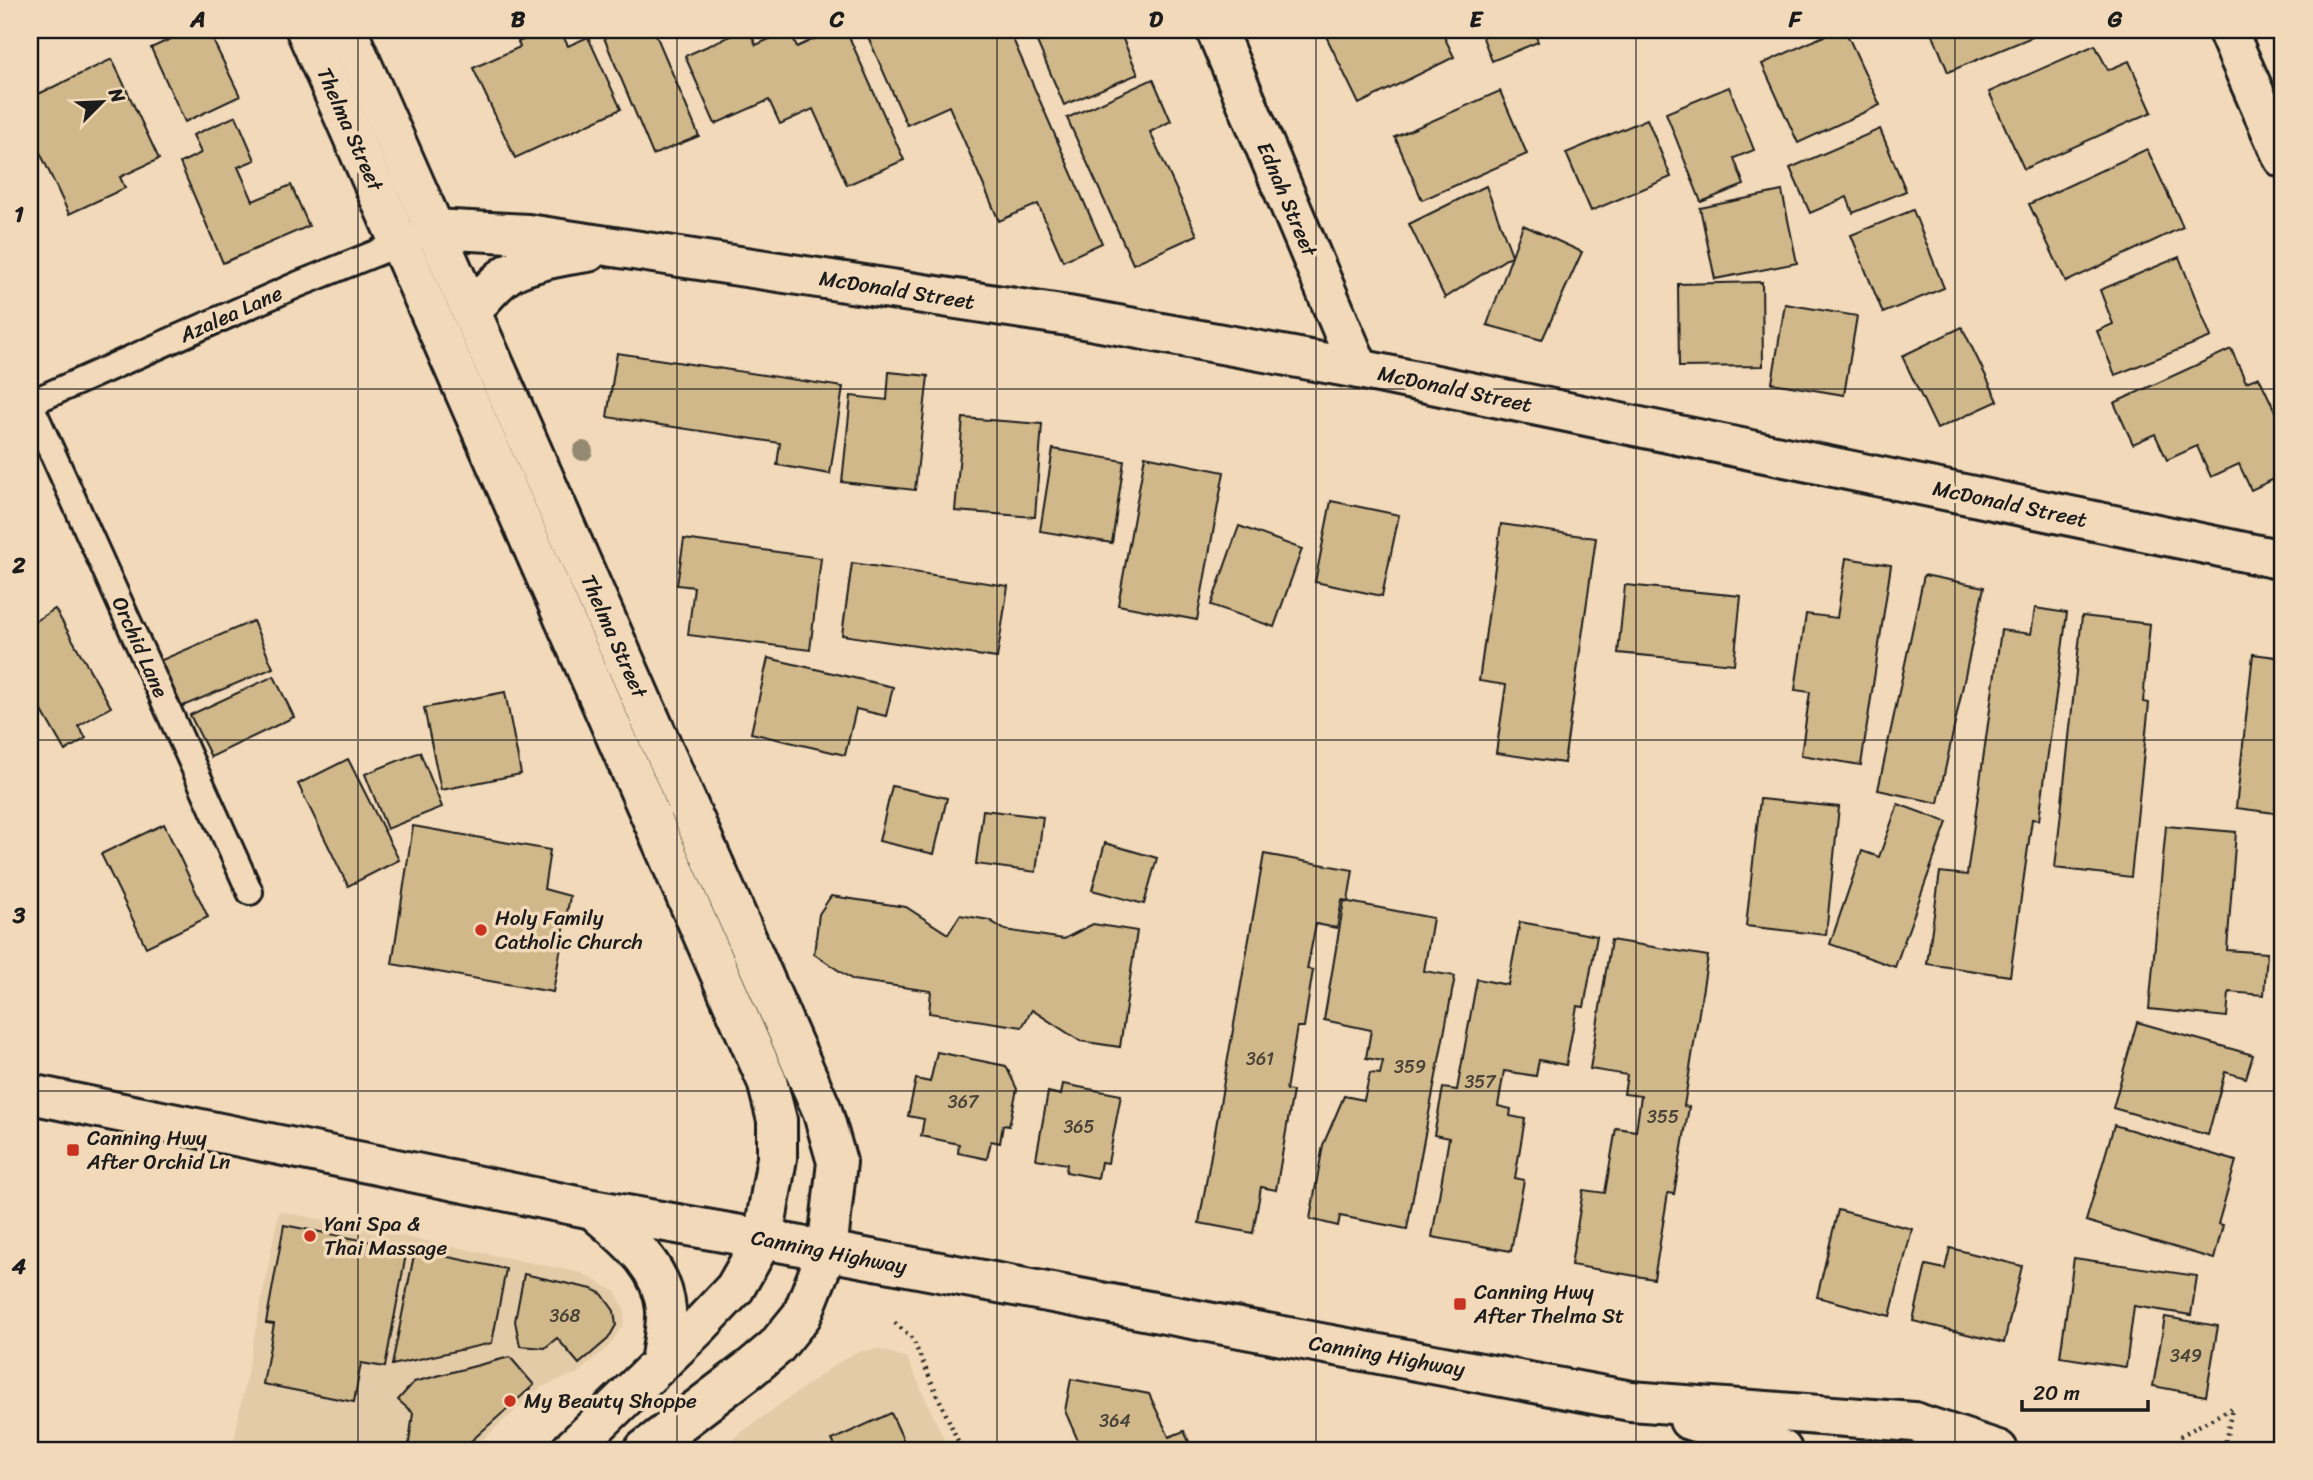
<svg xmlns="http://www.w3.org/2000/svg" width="2313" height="1480" font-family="Sriracha,sans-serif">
<rect width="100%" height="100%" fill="#f1d9b9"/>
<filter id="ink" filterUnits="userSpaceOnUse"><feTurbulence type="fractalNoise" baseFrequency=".0143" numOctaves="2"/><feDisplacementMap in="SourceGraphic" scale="14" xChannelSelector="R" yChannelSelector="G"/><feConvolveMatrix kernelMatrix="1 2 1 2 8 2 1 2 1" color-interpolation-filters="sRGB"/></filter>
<g filter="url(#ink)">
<g fill="#e3cba8">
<path d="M279 1211 581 1273 616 1292 625 1312 623 1325 610 1345 578 1373 541 1387 471 1450H232Z"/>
<path d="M878 1349 907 1358 949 1450H717L835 1365 857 1352Z"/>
</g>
<g fill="#d0b88a" stroke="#1c1c1c" stroke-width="2">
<path d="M190 30H208L240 96 185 122 151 48Z"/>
<path d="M545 30H560L568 46 588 37 621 109 515 158 473 68 520 47 518 42Z"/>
<path d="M611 30H654L699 136 653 155 602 33Z"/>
<path d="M744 30H749L756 45 790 30 797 47 834 30H846L904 160 847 185 813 109 780 124 769 100 715 124 685 56Z"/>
<path d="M865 30H924L925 32 929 30H1009L1102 243 1063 261 1038 204 999 221 949 106 907 125Z"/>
<path d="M1032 30H1119L1138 74 1064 105Z"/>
<path d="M1328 30H1441L1454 57 1359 104 1324 32Z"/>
<path d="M1480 30H1534L1538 42 1492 61Z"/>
<path d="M1837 30H1845L1880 105 1798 143 1762 64Z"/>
<path d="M1931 30H2049L1948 72Z"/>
<path d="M2095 45 2108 70 2129 61 2152 112 2024 169 1989 92Z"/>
<path d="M112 59 159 159 120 177 125 188 69 214 30 131V98Z"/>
<path d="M1153 79 1171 121 1150 132 1197 235 1133 264 1067 118Z"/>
<path d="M1729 87 1754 150 1734 158 1744 185 1701 202 1666 113Z"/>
<path d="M1500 91 1527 154 1422 200 1395 137Z"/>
<path d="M236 116 255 160 238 167 253 201 291 185 309 226 223 263 180 163 201 153 193 135Z"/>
<path d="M1647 119 1671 177 1591 211 1566 153Z"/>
<path d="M1880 129 1906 191 1853 213 1847 197 1810 213 1790 168Z"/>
<path d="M2147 149 2183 227 2066 282 2029 204Z"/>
<path d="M1486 186 1512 255 1445 298 1409 224Z"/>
<path d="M1782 191 1797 263 1715 279 1700 208Z"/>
<path d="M1913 210 1944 288 1883 313 1851 235Z"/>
<path d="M1523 225 1582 252 1542 340 1487 325Z"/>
<path d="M2179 257 2211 337 2115 375 2097 331 2113 324 2100 290Z"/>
<path d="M1762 282 1763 366 1679 367 1678 284Z"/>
<path d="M1785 304 1857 316 1844 395 1772 383Z"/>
<path d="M1962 327 1998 401 1937 429 1902 356Z"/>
<path d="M2231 349 2246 382 2259 377 2283 428V475L2251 490 2239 464 2211 477 2197 446 2167 460 2155 434 2133 444 2114 403Z"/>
<path d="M617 353 843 387 830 474 777 465 780 443 607 417Z"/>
<path d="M889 372 928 376 915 490 842 482 851 396 887 400Z"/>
<path d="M963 418 1042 424 1035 517 955 511Z"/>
<path d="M1053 449 1124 461 1112 543 1040 531Z"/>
<path d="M1145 456 1224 472 1197 620 1118 605Z"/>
<path d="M1331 501 1399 515 1382 596 1315 582Z"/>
<path d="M1501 524 1596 538 1564 763 1496 753 1506 685 1479 681Z"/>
<path d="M1239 526 1302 549 1274 627 1211 605Z"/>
<path d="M684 539 821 558 810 650 688 635 694 587 677 585Z"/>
<path d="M1846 558 1891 565 1861 765 1801 755 1810 692 1795 690 1806 614 1837 618Z"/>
<path d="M852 563 1008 586 997 658 842 635Z"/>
<path d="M1924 575 1984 587 1938 803 1878 790Z"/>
<path d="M1625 585 1741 596 1734 664 1618 653Z"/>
<path d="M2035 608 2067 613 2039 820 2032 819 2010 976 1927 964 1940 872 1967 875 2001 630 2031 634Z"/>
<path d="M55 609 111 707 78 726 86 738 65 751 30 690V624Z"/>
<path d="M2082 616 2150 624 2143 702 2149 703 2131 877 2055 868Z"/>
<path d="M253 621 273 668 176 709 157 662Z"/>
<path d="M2253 654 2283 658V814L2236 808Z"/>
<path d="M768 658 893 687 886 716 856 709 845 755 751 733Z"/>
<path d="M274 676 294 717 211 757 190 715Z"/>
<path d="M505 692 521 774 441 790 424 708Z"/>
<path d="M420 752 442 807 387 829 365 774Z"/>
<path d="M348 759 399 860 348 886 298 784Z"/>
<path d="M892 786 947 798 934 854 879 841Z"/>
<path d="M1760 799 1839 807 1826 935 1746 926Z"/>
<path d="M1898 804 1947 822 1895 967 1830 944 1862 851 1879 857Z"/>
<path d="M983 810 1043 817 1036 872 976 864Z"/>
<path d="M164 824 208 917 146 947 101 854Z"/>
<path d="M413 826 550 850 544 889 570 896 553 992 392 964Z"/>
<path d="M2166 826 2236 832 2227 950 2267 953 2264 995 2229 992 2227 1017 2149 1009Z"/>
<path d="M1105 843 1157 858 1144 904 1092 890Z"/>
<path d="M1264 854 1353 870 1348 901 1342 900 1337 928 1316 924 1307 969 1313 970 1304 1027H1297L1286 1090 1293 1091 1276 1190 1261 1187 1253 1233 1199 1223Z"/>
<path d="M831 896 906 907 948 934 960 915 989 920 1005 930 1064 939 1093 924 1137 931 1120 1047 1080 1041 1032 1010 1022 1027 929 1013 931 991 853 980 814 954 819 914Z"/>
<path d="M1344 901 1433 918 1424 971 1455 976 1407 1229 1340 1216 1338 1226 1310 1219 1323 1145 1344 1096 1364 1100 1370 1073 1380 1074 1383 1061 1366 1058 1371 1030 1324 1020Z"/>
<path d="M1520 922 1597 936 1584 1007 1577 1006 1566 1065 1539 1060 1536 1076 1504 1071 1498 1106 1511 1109 1510 1116 1525 1119 1515 1178 1524 1180 1511 1251 1432 1237 1449 1138 1434 1135 1443 1088 1457 1090 1477 979 1508 985Z"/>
<path d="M1611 940 1708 956 1684 1106 1689 1107 1674 1194 1668 1193 1654 1279 1571 1265 1583 1190 1605 1193 1616 1128 1636 1131 1641 1096 1624 1094 1627 1075 1590 1069Z"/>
<path d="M2137 1022 2253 1055 2246 1078 2225 1072 2208 1135 2113 1108Z"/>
<path d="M937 1052 1006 1066 1017 1089 1009 1126 1003 1125 1000 1143 991 1141 987 1159 958 1153 959 1144 921 1136 924 1119 908 1116 916 1079 930 1082Z"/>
<path d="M1063 1084 1121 1095 1108 1163 1101 1162 1098 1178 1066 1172 1067 1164 1036 1159 1048 1092 1061 1095Z"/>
<path d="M2114 1125 2236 1161 2218 1224 2223 1225 2214 1259 2086 1221Z"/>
<path d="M1838 1210 1912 1229 1890 1316 1817 1297Z"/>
<path d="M284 1225 407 1249 385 1367 361 1363 354 1402 263 1384 274 1324 266 1323Z"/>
<path d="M1950 1248 2022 1266 2004 1343 1913 1321 1926 1265 1945 1269Z"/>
<path d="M415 1250 506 1269 492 1343 392 1365Z"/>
<path d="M2074 1258 2197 1276 2191 1315 2134 1306 2126 1367 2060 1357Z"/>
<path d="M524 1274 592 1289 602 1294 614 1311 616 1325 608 1339 579 1364 557 1338 545 1348 520 1346 515 1321Z"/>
<path d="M2165 1317 2218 1326 2206 1396 2153 1386Z"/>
<path d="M510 1357 534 1385 461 1450H408L413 1413 398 1400 414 1382Z"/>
<path d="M1071 1379 1149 1394 1169 1437 1184 1431 1193 1450H1082L1065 1411Z"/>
<path d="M891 1413 908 1450H837L832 1440Z"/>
</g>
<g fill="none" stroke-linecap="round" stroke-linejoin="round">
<defs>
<g id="lane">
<path d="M30 403 250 892"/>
<path d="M30 403 299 284 411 239"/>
</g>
<g id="street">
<path d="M1216 30 1359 369"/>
<path d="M2227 30 2283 158"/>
<path d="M434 229 528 234 1068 316 1359 369 2283 560"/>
<path d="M472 310C485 296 499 277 517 269 539 260 565 255 588 252"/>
</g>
<g id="secondary">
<path d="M306 30 767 1081 777 1120V1158L763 1239 735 1288 701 1324 571 1450"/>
<path d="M347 30 822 1110 837 1162 827 1252 802 1315 776 1347 751 1368 644 1450"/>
</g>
<g id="highway">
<path d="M30 1094 592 1209 763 1239 1631 1401 1914 1422 1998 1450"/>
<path d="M595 1211C625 1237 663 1266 666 1310 667 1327 662 1347 660 1364"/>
<path d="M1689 1420 1782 1450"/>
</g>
</defs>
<use href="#lane" stroke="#1c1c1c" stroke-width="30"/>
<use href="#street" stroke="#1c1c1c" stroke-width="44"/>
<use href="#secondary" stroke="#1c1c1c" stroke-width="44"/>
<use href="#highway" stroke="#1c1c1c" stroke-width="44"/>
<g stroke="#1c1c1c" stroke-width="4.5" stroke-dasharray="2 5" stroke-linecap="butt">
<path d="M895 1323 912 1338 962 1450"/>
<path d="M2180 1436 2232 1408 2225 1445"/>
</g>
<use href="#lane" stroke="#f1d9b9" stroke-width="24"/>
<use href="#street" stroke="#f1d9b9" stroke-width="38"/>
<use href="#secondary" stroke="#f1d9b9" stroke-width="38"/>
<use href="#highway" stroke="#f1d9b9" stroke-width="38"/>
</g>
<circle fill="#938a71" cx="583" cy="451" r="10"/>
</g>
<path fill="none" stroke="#1c1c1c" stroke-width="2" stroke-opacity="0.55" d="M358 30V1450M677 30V1450M997 30V1450M1316 30V1450M1636 30V1450M1955 30V1450M30 389H2283M30 740H2283M30 1091H2283"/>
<g fill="#c8321e" stroke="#f1d9b9" stroke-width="2.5">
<circle cx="481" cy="930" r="7"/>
<rect x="66" y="1143" width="14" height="14" rx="3.5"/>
<circle cx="310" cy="1236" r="7"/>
<rect x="1453" y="1297" width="14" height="14" rx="3.5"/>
<circle cx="510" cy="1401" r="7"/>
</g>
<g text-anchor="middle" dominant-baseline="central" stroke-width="7" stroke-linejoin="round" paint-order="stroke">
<g font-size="18" fill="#494338">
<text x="1260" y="1059">361</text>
<text x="1410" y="1067">359</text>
<text x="1480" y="1082">357</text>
<text x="963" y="1102">367</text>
<text x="1663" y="1117">355</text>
<text x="1079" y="1127">365</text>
<text x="565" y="1316">368</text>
<text x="2186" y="1356">349</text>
<text x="1115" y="1421">364</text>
</g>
<g font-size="21" fill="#1c1c1c" stroke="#f1d9b9">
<text transform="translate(350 129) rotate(66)">Thelma Street</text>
<text transform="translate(1287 199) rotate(67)">Ednah Street</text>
<text transform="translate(897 290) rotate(9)">McDonald Street</text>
<text transform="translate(231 314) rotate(-24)">Azalea Lane</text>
<text transform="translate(1455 389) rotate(12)">McDonald Street</text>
<text transform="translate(2010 504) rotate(12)">McDonald Street</text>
<text transform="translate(614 636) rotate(66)">Thelma Street</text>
<text transform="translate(140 647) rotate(66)">Orchid Lane</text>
<text transform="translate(829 1252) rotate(11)">Canning Highway</text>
<text transform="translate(1387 1356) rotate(10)">Canning Highway</text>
</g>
<g font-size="21" fill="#1c1c1c" stroke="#f1d9b9" text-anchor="start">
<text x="495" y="918">Holy Family<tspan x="495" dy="24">Catholic Church</tspan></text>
<text x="87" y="1138">Canning Hwy<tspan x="87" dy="24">After Orchid Ln</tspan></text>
<text x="324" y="1224">Yani Spa &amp;<tspan x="324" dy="24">Thai Massage</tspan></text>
<text x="1474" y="1292">Canning Hwy<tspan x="1474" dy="24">After Thelma St</tspan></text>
<text x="524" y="1401">My Beauty Shoppe</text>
</g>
</g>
<rect width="2313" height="1480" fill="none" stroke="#f1d9b9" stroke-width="77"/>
<g transform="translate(102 102) rotate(66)" stroke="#f1d9b9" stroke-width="5" paint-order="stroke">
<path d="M0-5L12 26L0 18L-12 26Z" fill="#1c1c1c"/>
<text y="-10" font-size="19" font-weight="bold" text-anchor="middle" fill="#1c1c1c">N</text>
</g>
<path d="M2022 1400v10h126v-10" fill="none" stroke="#1c1c1c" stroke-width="3.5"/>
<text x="2033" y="1400" font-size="21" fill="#1c1c1c" stroke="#f1d9b9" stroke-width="5" paint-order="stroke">20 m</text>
<rect x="38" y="38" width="2236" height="1404" fill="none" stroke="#1c1c1c" stroke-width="2.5"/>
<g font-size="23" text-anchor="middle" font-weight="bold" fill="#1c1c1c">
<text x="198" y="27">A</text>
<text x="518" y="27">B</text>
<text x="837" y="27">C</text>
<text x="1156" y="27">D</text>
<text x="1476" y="27">E</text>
<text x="1795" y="27">F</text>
<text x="2115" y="27">G</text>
<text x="19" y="222">1</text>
<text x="19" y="573">2</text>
<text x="19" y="923">3</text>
<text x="19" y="1274">4</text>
</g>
</svg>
